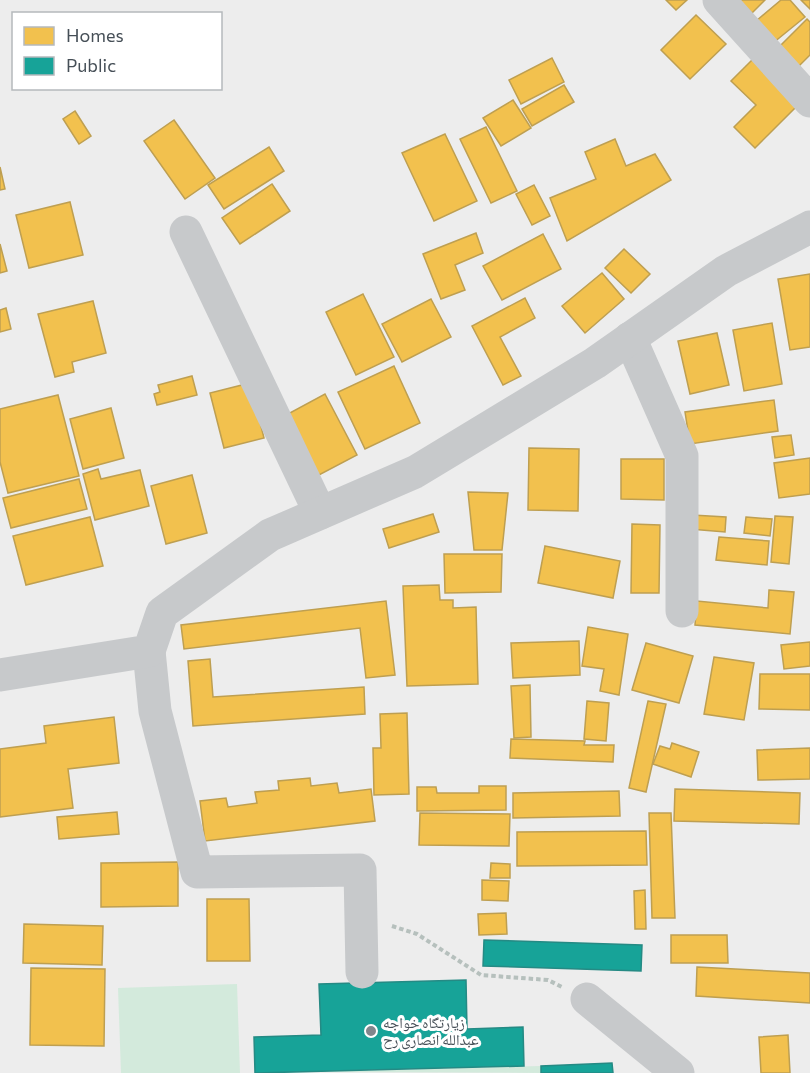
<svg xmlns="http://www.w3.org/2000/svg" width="810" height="1073" font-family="Commissioner,'Noto Naskh Arabic',sans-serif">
<rect width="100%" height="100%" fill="#ededed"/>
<g fill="#d3eadc">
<path d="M237 984 240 1073H121L118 988Z"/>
<path d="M541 1066V1073L312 1072Z"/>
</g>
<g fill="#f2c14e" stroke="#be9f51" stroke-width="1.5">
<path d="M666 0H687L676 10Z"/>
<path d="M738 0H765L752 13Z"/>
<path d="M781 0H790L805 17 773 43 756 21Z"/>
<path d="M801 0H810V9Z"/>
<path d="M696 15 726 44 690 79 661 50Z"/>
<path d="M807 19 810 22V55L798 67 779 47Z"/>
<path d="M552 58 564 82 521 104 509 80Z"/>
<path d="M754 58 800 103 755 148 734 127 756 105 731 81Z"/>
<path d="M564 85 574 102 532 126 522 109Z"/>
<path d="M513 100 531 128 501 146 483 118Z"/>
<path d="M75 111 91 136 79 144 63 119Z"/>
<path d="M174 120 215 178 185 199 144 141Z"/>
<path d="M486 127 517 191 491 203 460 139Z"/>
<path d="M445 134 477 201 434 221 402 153Z"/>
<path d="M615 139 626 166 655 154 671 180 567 241 550 198 596 179 585 152Z"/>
<path d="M269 147 284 171 224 209 208 185Z"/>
<path d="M0 167 5 189 0 190Z"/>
<path d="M272 184 290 211 240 244 222 218Z"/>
<path d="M534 185 550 216 532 225 516 194Z"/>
<path d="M70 202 83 255 29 268 16 215Z"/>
<path d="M476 233 483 253 455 265 465 290 441 299 423 254Z"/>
<path d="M543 234 561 269 502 300 483 266Z"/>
<path d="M0 244 7 271 0 273Z"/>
<path d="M624 249 650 274 631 293 605 268Z"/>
<path d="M602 273 624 299 585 333 562 306Z"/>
<path d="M810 274V347L790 350 778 279Z"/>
<path d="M363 294 394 357 356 375 326 312Z"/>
<path d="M525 298 535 318 500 337 521 376 503 385 472 326Z"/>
<path d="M431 299 451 337 402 362 382 324Z"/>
<path d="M93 301 106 353 72 362 74 372 55 377 38 314Z"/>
<path d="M6 308 11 329 0 332V310Z"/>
<path d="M772 323 782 384 744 391 733 330Z"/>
<path d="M717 333 729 385 690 394 678 341Z"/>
<path d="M394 366 420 423 365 449 338 392Z"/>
<path d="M192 376 197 395 157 405 154 394 160 392 158 385Z"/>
<path d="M250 383 264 438 224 448 210 393Z"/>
<path d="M325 394 357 455 317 476 286 415Z"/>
<path d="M58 395 79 476 8 493 0 462V409Z"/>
<path d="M774 400 778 431 690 444 685 412Z"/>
<path d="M111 408 124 458 83 469 70 419Z"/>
<path d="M791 435 794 455 775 458 772 437Z"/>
<path d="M529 448 579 449 578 511 528 510Z"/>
<path d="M810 458V494L779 498 774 463Z"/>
<path d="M621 459H664V500L621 499Z"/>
<path d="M98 469 101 479 140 470 149 506 95 520 83 474Z"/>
<path d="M192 475 207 533 166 544 151 486Z"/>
<path d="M79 479 87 509 11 528 3 498Z"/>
<path d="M468 492 508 493 502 550H474Z"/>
<path d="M433 514 439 532 389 548 383 529Z"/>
<path d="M692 515 726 517 725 532 690 529Z"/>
<path d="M775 516 793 517 789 564 771 562Z"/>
<path d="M90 517 103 566 26 585 13 536Z"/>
<path d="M746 517 772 519 770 536 744 533Z"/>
<path d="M632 524 660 525 659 593H631Z"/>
<path d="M719 537 769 541 767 565 716 560Z"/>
<path d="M545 546 620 561 613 598 538 583Z"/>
<path d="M444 554H502L501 592 445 593Z"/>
<path d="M439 585 440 600H453V608L476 607 478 684 407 686 403 586Z"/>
<path d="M769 590 794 592 790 634 695 625 697 601 768 608Z"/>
<path d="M386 601 395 675 366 678 360 628 184 649 181 625Z"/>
<path d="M588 627 628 634 619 695 600 691 604 669 582 666Z"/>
<path d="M579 641 580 675 513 678 511 643Z"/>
<path d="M810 642V666L784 669 781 645Z"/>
<path d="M646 643 693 656 679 703 632 690Z"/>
<path d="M714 657 754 663 744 720 704 714Z"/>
<path d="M210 659 213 697 364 687 365 714 193 726 188 661Z"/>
<path d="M760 674H810V710L759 709Z"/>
<path d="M530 685 531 737 514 738 511 686Z"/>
<path d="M587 701 609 703 606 741 584 739Z"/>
<path d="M648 701 666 704 646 792 629 788Z"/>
<path d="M407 713 409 794 374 795 373 748H381L380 714Z"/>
<path d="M114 717 119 763 68 769 73 808 0 817V749L46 743 44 726Z"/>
<path d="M511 739 585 741 584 745H614L613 762 510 758Z"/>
<path d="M672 743 699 752 691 777 653 764 660 746 670 749Z"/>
<path d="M810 748V779L758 780 757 750Z"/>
<path d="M310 778 311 786 337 783 339 793 371 789 375 821 205 841 200 801 226 798 228 807 257 803 255 792 279 790 278 781Z"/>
<path d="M479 786H506V810L417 811V787H436L437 793H479Z"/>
<path d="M675 789 800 793 799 824 674 821Z"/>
<path d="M619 791 620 816 513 818V793Z"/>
<path d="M117 812 119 834 59 839 57 817Z"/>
<path d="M420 813 510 814 509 846 419 845Z"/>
<path d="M649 813H671L675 918H652Z"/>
<path d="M646 831 647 865 517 866V832Z"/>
<path d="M178 862V906L101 907V863Z"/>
<path d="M491 863 510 864V878H490Z"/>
<path d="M482 880 509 881 508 901 482 900Z"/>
<path d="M645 890 646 929H635L634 891Z"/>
<path d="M207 899H249L250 961H207Z"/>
<path d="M506 913 507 934 479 935 478 914Z"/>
<path d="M24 924 103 926 102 965 23 963Z"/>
<path d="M671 935H727L728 963H671Z"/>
<path d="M697 967 810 973V1003L696 996Z"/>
<path d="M31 968 105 969 104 1046 30 1045Z"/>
<path d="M788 1035 790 1073H761L759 1037Z"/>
</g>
<g fill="#17a398" stroke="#258a84" stroke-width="1.5">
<path d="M484 940 642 945 641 971 483 966Z"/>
<path d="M466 980 467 1029 523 1027 524 1066 255 1073 254 1037 321 1035 319 984Z"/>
<path d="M612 1063 613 1073H541V1066Z"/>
</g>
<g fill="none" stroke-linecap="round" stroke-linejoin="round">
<path stroke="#b6c0bd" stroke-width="4" stroke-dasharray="4.5 3" stroke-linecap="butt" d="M392 926 417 934 481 975 548 980 562 987"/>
<g stroke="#c7c9cb" stroke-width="33">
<path d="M719 0 810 101"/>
<path d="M186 232 320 513"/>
<path d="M630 338 682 456V611"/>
<path d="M149 651 155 711 197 872 360 870 362 972"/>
<path d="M0 675 149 651 162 613 270 535 415 472 595 363 726 271 810 227"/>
<path d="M587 999 678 1073"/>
</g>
</g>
<circle fill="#80868c" stroke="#fff" stroke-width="2" cx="371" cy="1031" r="6"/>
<g text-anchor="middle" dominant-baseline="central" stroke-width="6" stroke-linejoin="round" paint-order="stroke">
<g font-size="15" fill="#464f57" stroke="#fff" text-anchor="start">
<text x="383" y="1022">زیارتگاه خواجه<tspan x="383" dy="17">عبدالله انصاری رح</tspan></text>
</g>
</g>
<rect x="12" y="12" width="210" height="78" fill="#ffffff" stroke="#b5b9bc" stroke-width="1.5"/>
<rect x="24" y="27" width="30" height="18" fill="#f2c14e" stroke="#b5b9bc" stroke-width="1.5"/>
<text x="66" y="42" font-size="18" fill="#464f57">Homes</text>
<rect x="24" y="57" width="30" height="18" fill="#17a398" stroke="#b5b9bc" stroke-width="1.5"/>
<text x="66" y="72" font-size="18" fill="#464f57">Public</text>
</svg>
